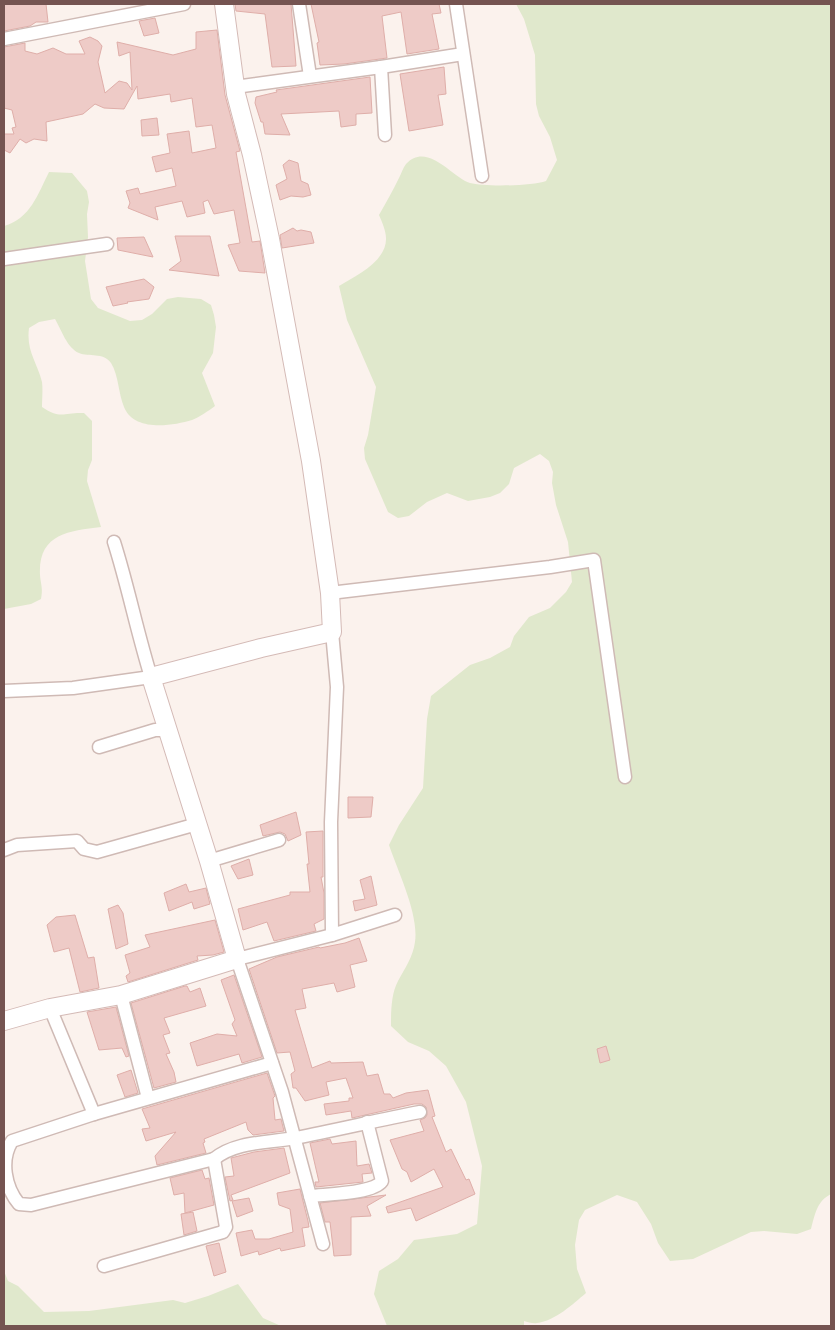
<svg xmlns="http://www.w3.org/2000/svg" width="835" height="1330" font-family="Montserrat,sans-serif">
<rect width="100%" height="100%" fill="#fbf2ed"/>
<g fill="#e0e8cc">
<path d="M516 4H831V1194C817 1201 815 1214 811 1229L797 1234 764 1231 751 1232 693 1259 670 1261 658 1243 651 1224 637 1202 617 1195 585 1210 579 1220 575 1245 577 1269 586 1293C573 1304 555 1321 537 1323 533 1324 528 1322 524 1321V1326H387L374 1294 379 1271 398 1259 414 1240 457 1234 477 1224 482 1166 466 1102 446 1066 429 1051 408 1042 391 1026C391 1012 391 994 398 981 405 968 413 957 415 942 419 914 398 872 389 845L399 825 423 788 427 719 431 696 470 665 490 658 510 647 514 636 529 617 550 608 566 592 572 582 568 542 556 505 552 483 553 472 549 461 540 454 514 468 509 484 500 493 490 497 468 501 447 493 427 502 409 516 398 518 388 512 365 459 364 448 368 435 376 387 347 320 339 286C356 276 387 261 386 238 386 231 382 222 379 215 386 203 393 190 399 178 401 174 403 168 406 164 427 141 452 177 470 183 485 187 531 186 546 181L557 160 550 137 539 116 536 104 535 55 524 19Z"/>
<path d="M49 172 72 173 87 191 89 202 87 214 88 237 85 261 91 299 98 308 130 321 142 320 152 314 167 299 178 297 201 299 211 305 214 315 216 327 213 353 202 373 215 406C208 411 200 417 192 420 172 426 134 432 124 407 118 393 119 376 111 363 103 352 89 357 79 353 67 348 61 329 55 319L39 322 29 328C26 351 37 362 42 382 43 390 42 399 42 407 61 420 64 412 84 413L92 421V460L88 470 87 481 101 527C68 531 38 534 40 575 41 586 43 587 41 599L31 604 4 609V226C30 219 38 194 49 172Z"/>
<path d="M4 1271 8 1281 18 1286 44 1312 89 1311 173 1300 185 1303 208 1296 238 1284 263 1318 281 1326H4Z"/>
</g>
<g fill="#eecbc7" stroke="#dfaea9">
<path d="M4 4H46L48 22H36L30 26 4 31Z"/>
<path d="M235 4H291L296 66 272 67 265 14 236 11Z"/>
<path d="M311 4H439L441 13 432 14 439 49 407 54 401 12 382 16 387 58 344 64 320 65 317 43 319 42Z"/>
<path d="M155 18 159 33 144 36 139 21Z"/>
<path d="M217 30 225 95 240 151 236 152 252 242 260 241 265 273 239 271 228 245 240 243 234 210 214 214 208 200 203 202 205 213 187 217 182 201 155 207 158 220 128 208 130 203 126 191 138 188 140 194 176 186 172 168 156 172 152 157 170 153 167 134 189 131 192 153 216 148 212 125 196 127 192 98 171 102 170 94 138 99 137 86 124 109 104 108 95 104 83 114 46 122 47 141 34 139 26 143 20 139 10 153 4 150V134H14L12 128 16 127 12 110 4 108V47L25 43V51L37 54 53 48 66 54H85L79 41 90 37 98 41 102 46 98 62 105 93 119 81 127 83 132 90 130 52 119 56 117 42 173 55 196 49V32Z"/>
<path d="M444 67 446 94 438 95 443 125 409 131 400 74Z"/>
<path d="M370 77 372 113 356 114V125L341 127 339 111 281 114 290 135 265 134 263 122H261L255 103 256 97 277 92 276 90Z"/>
<path d="M157 118 159 135 142 136 141 120Z"/>
<path d="M289 160 298 163 301 181 308 184 311 195 303 197 291 196 280 200 276 185 287 179 283 165Z"/>
<path d="M293 228 297 231 301 230 311 232 314 243 282 248 280 235Z"/>
<path d="M175 236H210L219 276 169 270 181 261Z"/>
<path d="M144 237 153 257 118 250 117 238Z"/>
<path d="M144 279 154 287 149 299 127 302 128 303 113 306 106 287Z"/>
<path d="M348 797H373L371 817 348 818Z"/>
<path d="M296 812 301 835 288 841 285 834 280 832 263 836 260 825Z"/>
<path d="M323 831V877H321L324 893V919L314 924 316 931 274 941 267 922 243 930 238 909 290 895V892H310L307 864H309L306 832Z"/>
<path d="M249 859 253 875 238 879 231 866Z"/>
<path d="M371 876 377 905 355 911 353 901 365 899 360 880Z"/>
<path d="M186 884 189 892 206 888 210 904 194 909 192 902 169 911 164 893Z"/>
<path d="M118 905 123 913 128 944 116 949 108 909Z"/>
<path d="M75 915 88 958 94 957 99 988 80 992 69 948 54 952 47 925 56 917Z"/>
<path d="M215 920 224 952 213 955 197 956 198 960 128 982 126 976 130 973 125 955 150 947 145 935Z"/>
<path d="M359 938 367 961 350 965 355 987 337 992 334 983 302 989 306 1008 295 1010 312 1068 330 1061 331 1063 363 1062 367 1076 378 1074 384 1094H390L393 1098 406 1093 428 1090 435 1116 432 1117 446 1152 451 1149 466 1180 469 1179 475 1194 416 1221 411 1208 388 1213 386 1207 443 1187 434 1169 411 1182 407 1172 402 1169 390 1140 424 1131 420 1120 425 1118 427 1115 426 1107 422 1104H414L352 1118 351 1111 326 1115 324 1104 349 1101V1098H353L346 1078 326 1082 329 1095 305 1101 296 1088H293L291 1074 295 1071 290 1052 277 1053 249 969 277 957 319 947 320 948 345 943Z"/>
<path d="M234 975 262 1057 242 1063 239 1054 197 1066 190 1043 217 1034 237 1036 232 1024 235 1020 221 980Z"/>
<path d="M185 986H187L190 992 200 988 206 1006 164 1018 170 1033 163 1035 170 1053 166 1054 174 1072 176 1082 154 1088 131 1003Z"/>
<path d="M116 1007 129 1056 126 1057 122 1048 99 1050 87 1012Z"/>
<path d="M606 1046 610 1060 600 1063 597 1049Z"/>
<path d="M131 1070 138 1093 125 1097 117 1075Z"/>
<path d="M267 1073 275 1096 273 1098 275 1120 281 1119 284 1131 253 1135 248 1130 246 1122 204 1139 205 1142 203 1143 206 1153 157 1165 155 1156 176 1132 146 1141 142 1129 150 1128 142 1109Z"/>
<path d="M330 1139 332 1144 356 1141 357 1166 369 1164 372 1173 362 1174 363 1182 316 1187 315 1182H319L310 1143Z"/>
<path d="M284 1148 290 1173 231 1195 233 1200 230 1201 225 1177 234 1176 231 1158 254 1152Z"/>
<path d="M202 1170 205 1179 209 1178 214 1205 185 1213 184 1193 174 1195 170 1178Z"/>
<path d="M300 1189 308 1221 309 1227 302 1228 305 1246 281 1251 280 1248 259 1255 258 1251 241 1256 236 1233 252 1230 255 1239H269L293 1232 290 1209 279 1205 277 1193Z"/>
<path d="M386 1195 367 1206 371 1216 351 1217V1255L334 1256 330 1222H325L320 1203Z"/>
<path d="M249 1198 253 1211 237 1217 232 1201Z"/>
<path d="M193 1212 197 1231 184 1235 181 1214Z"/>
<path d="M219 1243 226 1272 214 1276 206 1246Z"/>
</g>
<g fill="none" stroke-linecap="round" stroke-linejoin="round">
<defs>
<g id="street">
<path d="M299 4 310 76"/>
<path d="M456 4 482 176"/>
<path d="M4 39 184 4"/>
<path d="M381 67 385 135"/>
<path d="M235 87 381 67 463 54"/>
<path d="M4 259 107 244"/>
<path d="M330 593 550 567 594 560 625 777"/>
<path d="M4 691 73 688 151 677C137 632 128 586 114 542"/>
<path d="M99 747 155 730H169"/>
<path d="M4 850 17 845 77 841 84 849 97 852 197 824"/>
<path d="M209 861 279 840"/>
<path d="M332 935 331 822 337 687 332 632"/>
<path d="M121 995 148 1098"/>
<path d="M50 1008 94 1114"/>
<path d="M272 1063 94 1114 12 1141C0 1160 5 1187 19 1204L31 1205 214 1159C236 1141 268 1143 295 1138 337 1130 378 1120 420 1112"/>
<path d="M310 1196C327 1194 373 1194 382 1181L367 1122"/>
<path d="M323 1244 282 1092 237 959 332 935 395 915"/>
<path d="M104 1266 223 1232 226 1227 214 1159"/>
</g>
<path id="secondary" d="M4 1021 50 1008 121 995 237 959 209 861 151 677 261 648 332 632 330 593 311 461 270 239 252 155 236 94 224 4"/>
</defs>
<use href="#street" stroke="#cfbab5" stroke-width="15"/>
<use href="#secondary" stroke="#d4bab6" stroke-width="20"/>
<use href="#street" stroke="#fff" stroke-width="12"/>
<use href="#secondary" stroke="#fff" stroke-width="18"/>
</g>
<rect width="835" height="1330" fill="none" stroke="#755451" stroke-width="10"/>
</svg>
